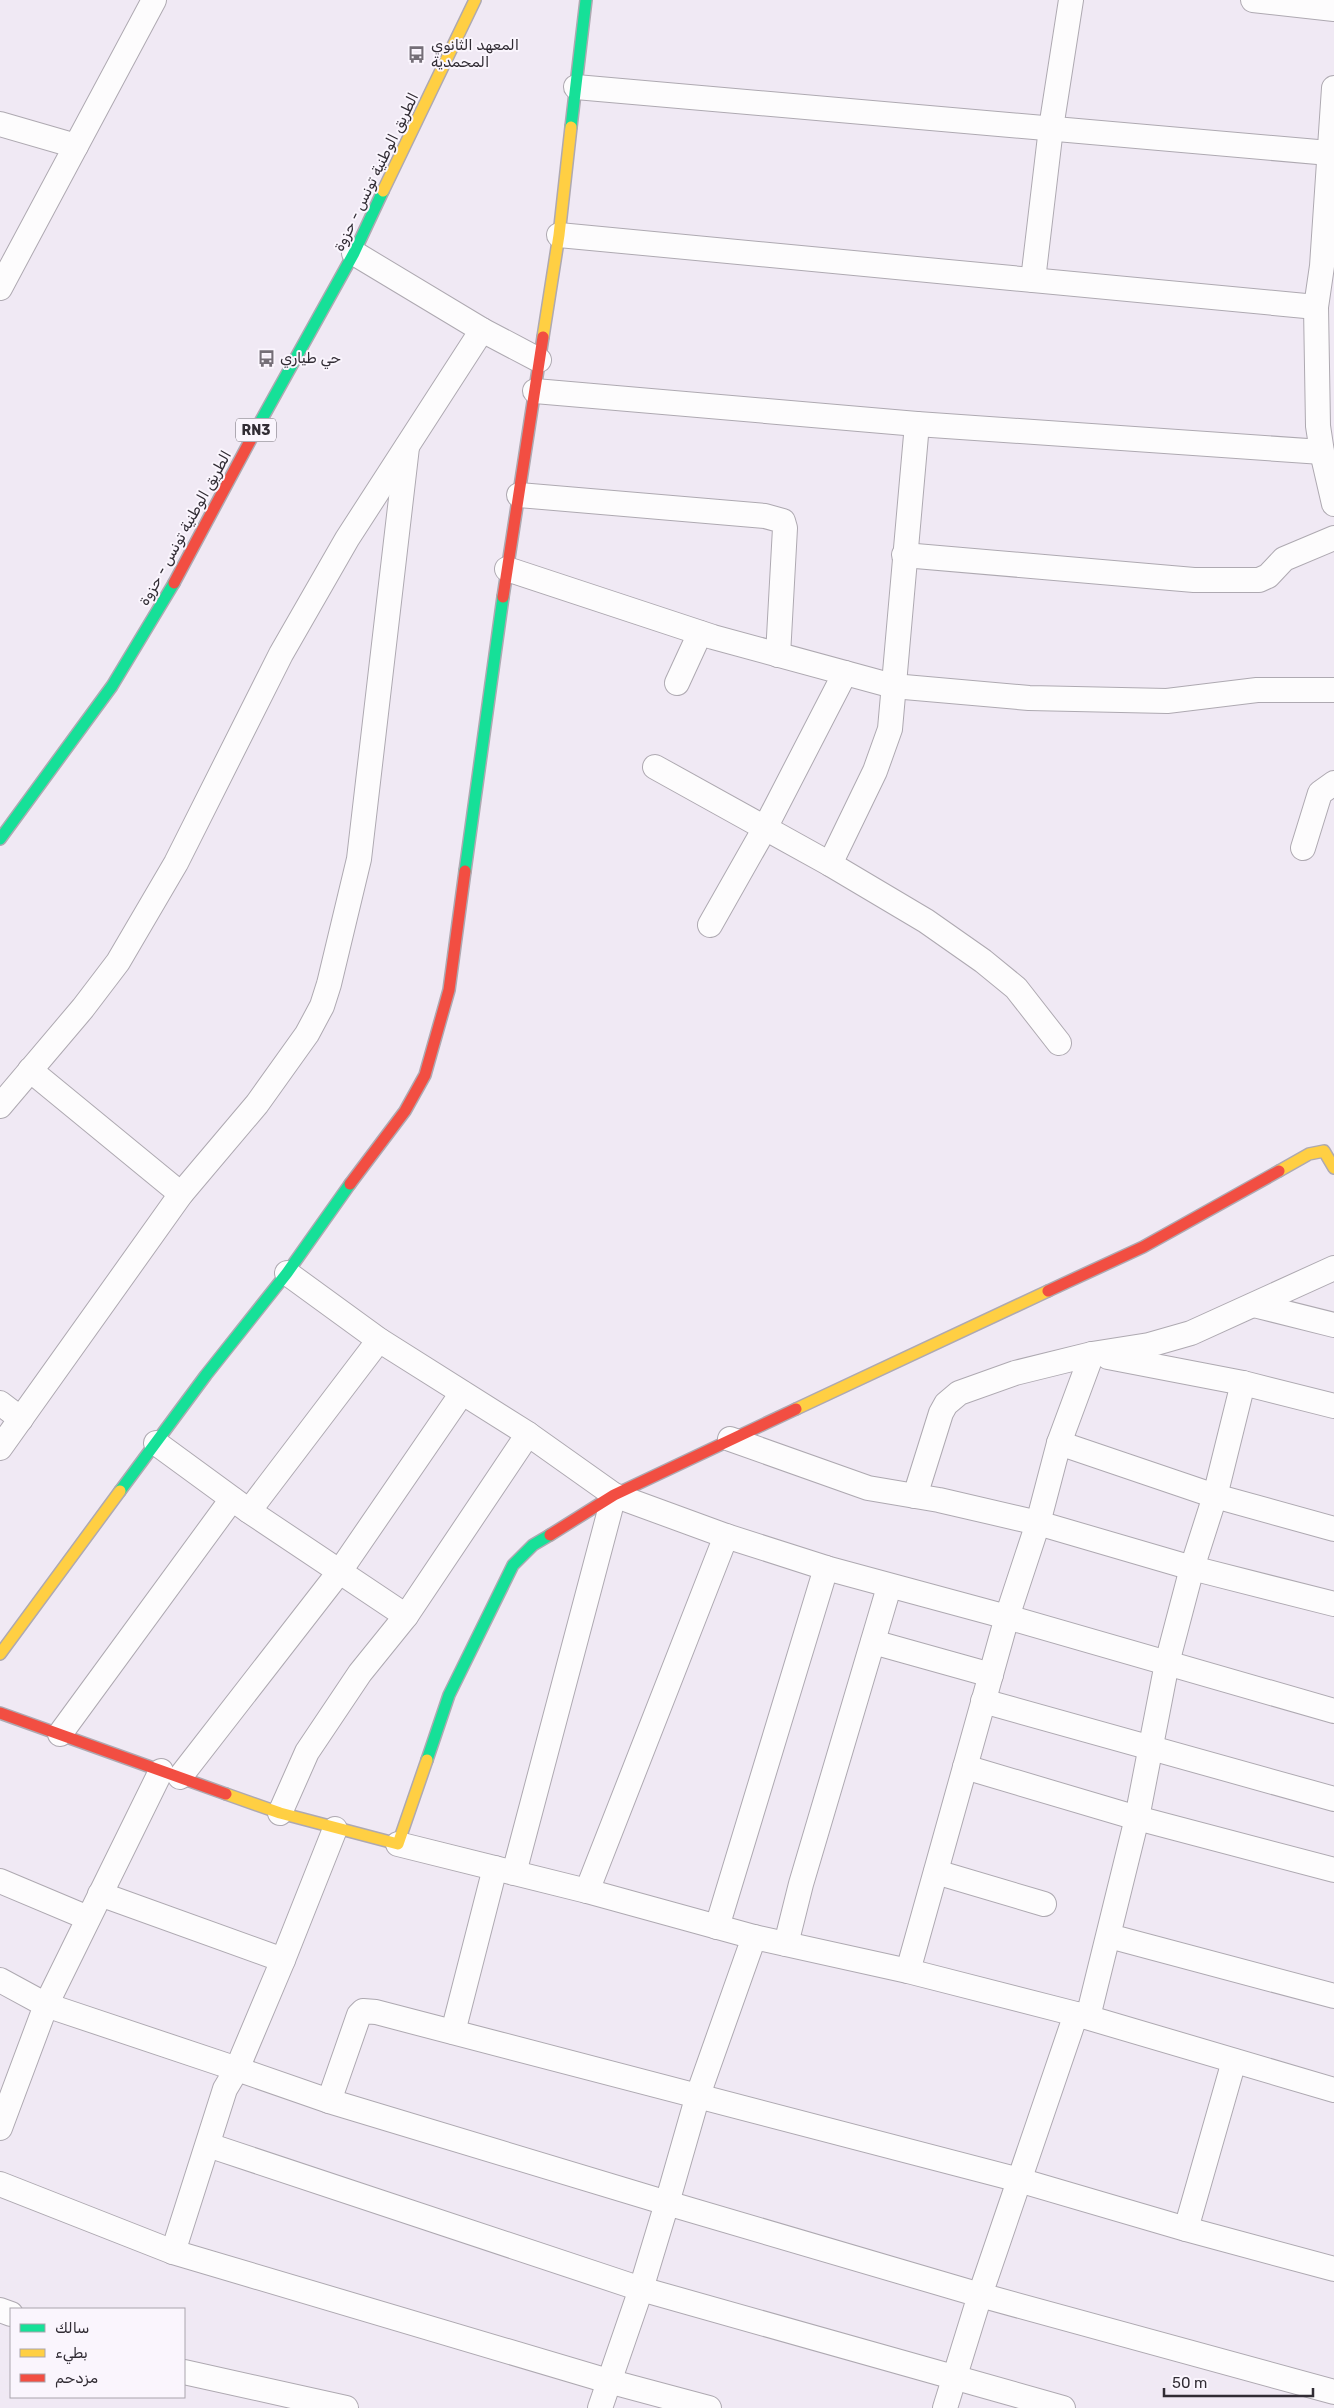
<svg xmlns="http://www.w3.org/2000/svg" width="1334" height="2408" font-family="Rubik,Cairo,sans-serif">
<rect width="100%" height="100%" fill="#f0e9f4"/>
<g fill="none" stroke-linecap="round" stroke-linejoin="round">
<defs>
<g id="street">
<path d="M1253 0 1334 9"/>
<path d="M576 87 1329 153"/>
<path d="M1334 88 1322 266 1316 307 1318 426 1322 452 1334 504"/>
<path d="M0 124 76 146"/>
<path d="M559 235 1316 307"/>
<path d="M354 253 482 330"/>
<path d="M1033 280 1051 128 1071 0"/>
<path d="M0 288 154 0"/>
<path d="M535 391 917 424 1322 452"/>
<path d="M519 495 765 516 783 521 785 528 778 655"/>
<path d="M904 555 1194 580H1259L1268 576 1284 559 1334 538"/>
<path d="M507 569 713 637 893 686 1029 698 1167 701 1257 690H1334"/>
<path d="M677 683 700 633"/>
<path d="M655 767 830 864 926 921 983 961 1016 988 1059 1043"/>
<path d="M1303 848 1320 793 1334 783"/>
<path d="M830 864 875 771 890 729 917 424"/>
<path d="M710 925 765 828 845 673"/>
<path d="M30 1070 181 1194"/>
<path d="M0 1106 83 1008 118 962 176 863 281 654 347 539 482 330 539 360"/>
<path d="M287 1273 379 1340 528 1434 614 1495 726 1536 826 1568 1007 1617 1334 1711"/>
<path d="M1254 1305 1334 1325"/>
<path d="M1108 1357 1243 1383 1334 1406"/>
<path d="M0 1403 21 1419"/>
<path d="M730 1439 868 1488 939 1500 1038 1523 1192 1568 1334 1604"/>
<path d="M156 1443 249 1511 406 1616"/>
<path d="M1059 1443 1215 1496 1334 1529"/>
<path d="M0 1448 181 1194 257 1104 307 1034 322 1006 329 984 359 859 407 447"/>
<path d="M915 1496 941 1413 946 1404 959 1393 1015 1373 1092 1354 1149 1345 1191 1333 1334 1268"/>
<path d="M249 1511 379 1340"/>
<path d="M873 1642 991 1675"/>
<path d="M983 1701 1334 1799"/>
<path d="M60 1734 232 1499"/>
<path d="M965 1767 1137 1818 1334 1870"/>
<path d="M180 1777 340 1571 462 1393"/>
<path d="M280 1813 307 1752 360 1673 406 1616 528 1434"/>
<path d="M398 1844 587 1891 726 1536"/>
<path d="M936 1872 1044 1904"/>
<path d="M514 1873 614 1495"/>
<path d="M0 1881 88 1918"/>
<path d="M100 1894 283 1960 237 2069 329 2101 667 2203 698 2095 754 1937 587 1891"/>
<path d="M717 1927 826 1568"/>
<path d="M1109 1936 1334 1996"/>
<path d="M754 1937 908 1971 1076 2014 1334 2090"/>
<path d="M786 1944 801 1884 889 1587"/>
<path d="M283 1960 335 1829"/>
<path d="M908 1971 1007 1617 1038 1523 1059 1443 1092 1354"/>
<path d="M0 1980 46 2005 237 2069 225 2089 173 2252"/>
<path d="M1076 2014 980 2295 1334 2392"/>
<path d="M1088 2017 1137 1818 1167 1663 1192 1568 1215 1496 1243 1383"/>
<path d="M453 2032 495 1868"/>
<path d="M329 2101 359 2015 363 2011 376 2012 1019 2180 1186 2229 1334 2269"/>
<path d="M0 2128 46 2005 161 1771"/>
<path d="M208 2145 641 2289 1063 2408"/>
<path d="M0 2184 173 2252 608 2381 709 2408"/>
<path d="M1186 2229 1234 2061"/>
<path d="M0 2310 11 2314"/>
<path d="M184 2372 346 2408"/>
<path d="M600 2408 641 2289 667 2203 980 2295 945 2408"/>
</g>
<g id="fast">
<path d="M571 127 586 0"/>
<path d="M258 426 354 253 383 191"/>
<path d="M0 839 112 686 174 583"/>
<path d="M465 871 503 597"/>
<path d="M120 1491 206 1375 287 1273 350 1184"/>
<path d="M427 1760 449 1695 513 1565 533 1545 550 1535"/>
</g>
<g id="slow">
<path d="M383 191 475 0"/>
<path d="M543 337 559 235 571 127"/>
<path d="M1279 1171 1309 1154 1324 1151 1334 1168"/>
<path d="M796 1409 1048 1291"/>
<path d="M0 1654 120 1491"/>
<path d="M226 1794 280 1813 398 1844 427 1760"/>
</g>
<g id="jam">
<path d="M174 583 258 426"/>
<path d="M503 597 543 337"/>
<path d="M350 1184 405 1111 425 1075 449 990 465 871"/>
<path d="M1048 1291 1143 1247 1279 1171"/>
<path d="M550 1535 614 1495 796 1409"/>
<path d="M0 1713 226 1794"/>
</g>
</defs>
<use href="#street" stroke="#aea9b1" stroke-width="26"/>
<use href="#fast" stroke="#aea9b1" stroke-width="14"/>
<use href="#slow" stroke="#aea9b1" stroke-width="14"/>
<use href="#jam" stroke="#aea9b1" stroke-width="14"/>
<use href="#street" stroke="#fdfcfd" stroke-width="24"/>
<use href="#fast" stroke="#16e098" stroke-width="11"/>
<use href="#slow" stroke="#ffcf43" stroke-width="11"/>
<use href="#jam" stroke="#f24e42" stroke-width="11"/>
</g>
<defs>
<symbol id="bus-bare" viewBox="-9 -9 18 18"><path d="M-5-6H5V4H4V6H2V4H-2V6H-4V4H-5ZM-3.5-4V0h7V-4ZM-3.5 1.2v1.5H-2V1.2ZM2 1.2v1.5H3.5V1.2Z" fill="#746e77" stroke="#faf5fd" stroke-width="2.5" paint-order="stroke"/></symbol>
</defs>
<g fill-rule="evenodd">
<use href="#bus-bare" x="404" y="42" width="25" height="25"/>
<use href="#bus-bare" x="254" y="346" width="25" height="25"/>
</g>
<g text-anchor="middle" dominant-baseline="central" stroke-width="4" stroke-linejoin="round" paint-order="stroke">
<rect fill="#faf5fd" stroke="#6d6870" stroke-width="1" x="236" y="418.5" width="40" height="23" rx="4"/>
<g font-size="14" font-weight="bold" fill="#312c34">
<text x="256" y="430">RN3</text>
</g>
<g font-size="15" fill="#312c34" stroke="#faf5fd" text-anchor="start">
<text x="431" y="45">المعهد الثانوي<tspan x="431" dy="17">المحمدية</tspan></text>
<text x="280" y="358">حي طياري</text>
</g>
<g font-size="15" fill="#312c34" stroke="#faf5fd">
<text transform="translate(376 172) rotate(-64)">الطريق الوطنية تونس - حزوة</text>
<text transform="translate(185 528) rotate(-61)">الطريق الوطنية تونس - حزوة</text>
</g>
</g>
<rect x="10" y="2308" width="175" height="90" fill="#faf5fd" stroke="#aaa5ad"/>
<rect x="20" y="2324" width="25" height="8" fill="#16e098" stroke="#aaa5ad"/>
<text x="55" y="2333" font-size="15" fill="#312c34">سالك</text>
<rect x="20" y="2349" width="25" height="8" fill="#ffcf43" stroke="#aaa5ad"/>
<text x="55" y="2358" font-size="15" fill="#312c34">بطيء</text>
<rect x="20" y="2374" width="25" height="8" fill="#f24e42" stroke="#aaa5ad"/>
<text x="55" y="2383" font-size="15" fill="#312c34">مزدحم</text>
<path d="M1164 2388v8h149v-8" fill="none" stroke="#312c34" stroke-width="2.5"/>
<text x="1172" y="2388" font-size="15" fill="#312c34" stroke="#faf5fd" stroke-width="4" paint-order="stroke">50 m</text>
</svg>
